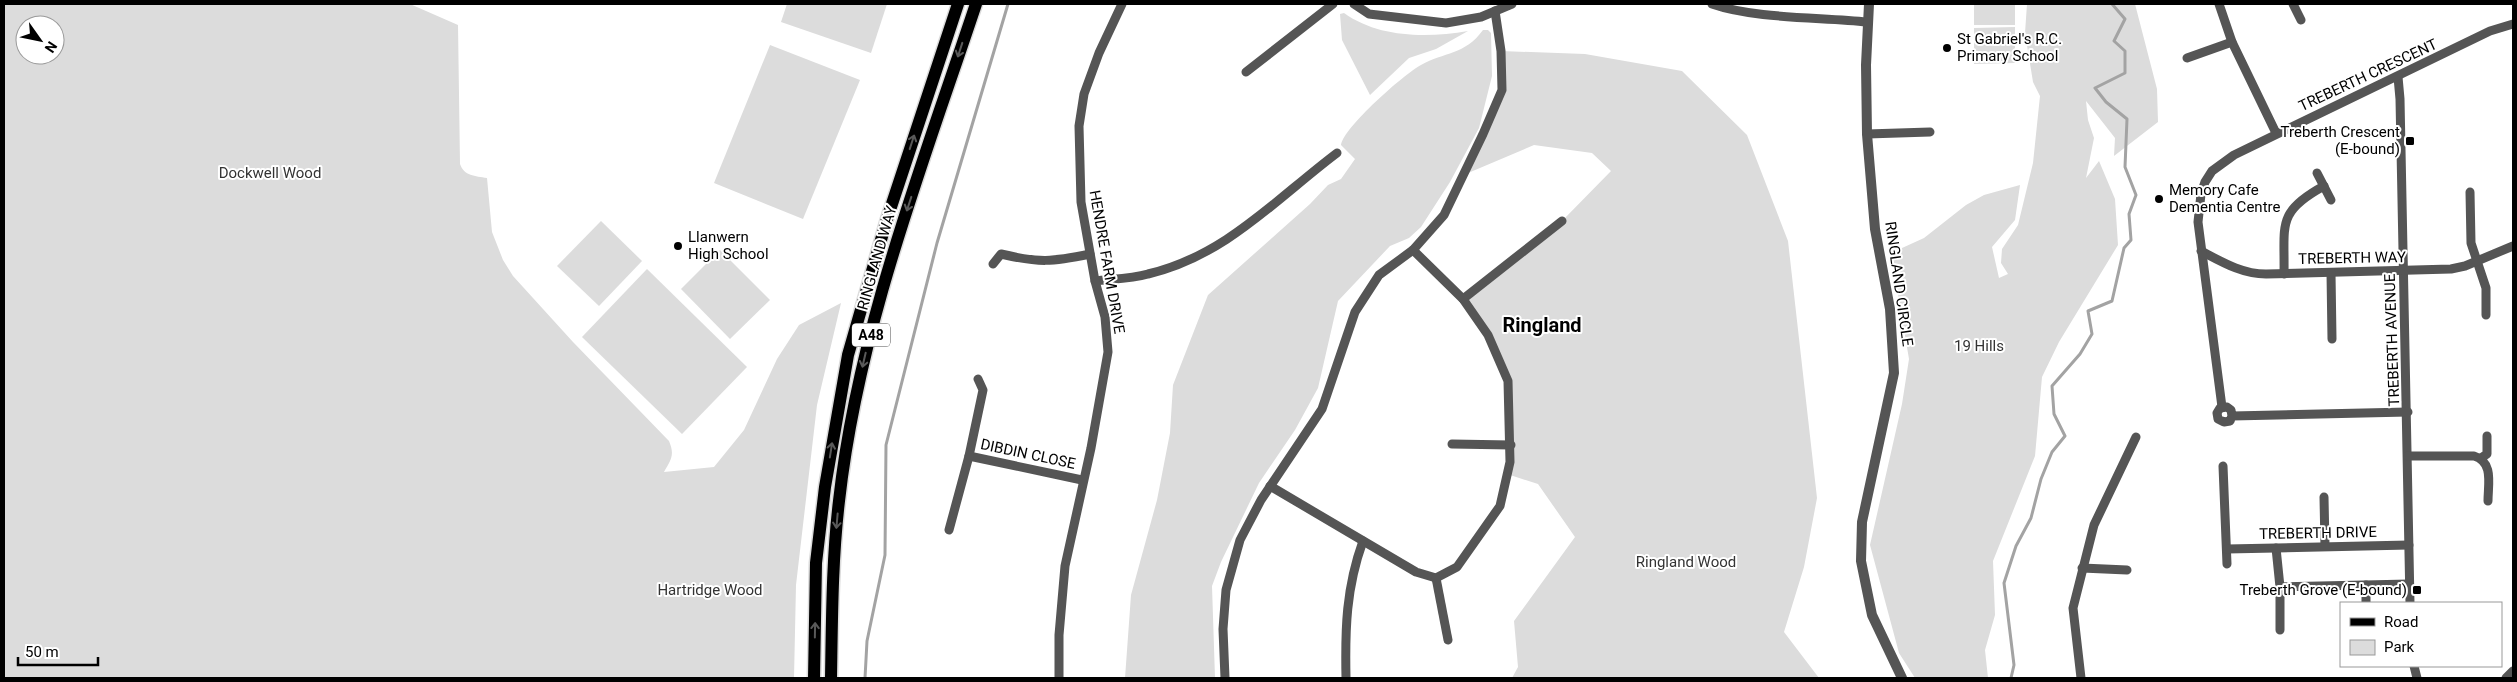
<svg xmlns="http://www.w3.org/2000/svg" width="2517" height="682" font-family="Roboto,sans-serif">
<rect width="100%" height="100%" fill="#fff"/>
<g fill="#dcdcdc" fill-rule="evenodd">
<path d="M4 4H410L458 25 460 164C464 176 475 176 487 178L492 232 503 260 513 276 573 342 669 441C675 455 671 460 664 472L714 467 744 430 777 359 799 325 841 303 817 405 796 585 794 678H4ZM25 25H55V55H25Z"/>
<path d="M787 4H887L871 53 781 22Z"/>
<rect x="1974" y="4" width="41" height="21"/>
<path d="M2027 4H2135L2157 89 2158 122 2114 156 2115 138 2086 101 2088 120 2094 138 2086 178 2099 161 2115 199 2118 245 2059 342 2042 377 2035 456 1993 561 1995 615 1985 650 1988 678H1915L1899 653 1870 545 1902 404 1909 359 1891 253 1924 238 1966 205 1984 195 2020 185 2015 220 1992 247 1999 278 2008 274 2001 263 2002 249 2018 225 2033 163 2040 96 2033 82 2025 33Z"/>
<path d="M1344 13C1379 38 1427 38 1468 31L1436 49 1409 58 1370 95 1342 40 1340 14Z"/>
<path d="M2015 27V63L1974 64V28Z"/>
<path d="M1483 30H1488L1491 33 1492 76 1479 128 1450 182 1421 227 1409 238 1390 246 1338 301 1318 388 1295 430 1259 483 1221 562 1212 586 1215 678H1125L1131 595 1157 500 1170 433 1173 385 1208 295 1310 204 1328 185 1341 179 1355 159 1341 145C1344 127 1403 75 1421 65 1444 52 1465 55 1483 30Z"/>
<path d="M770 45 860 80 803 219 714 183Z"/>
<path d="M1501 51 1585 54 1682 71 1747 135 1788 241 1817 498 1804 567 1784 632 1819 678H1512L1518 667 1514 621 1575 537 1538 484 1507 474 1508 381 1488 335 1463 299 1562 221 1611 171 1592 153 1534 145 1461 176 1502 90Z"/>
<path d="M601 221 642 261 599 306 557 266Z"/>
<path d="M720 250 770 300 730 339 681 289Z"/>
<path d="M647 269 747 367 682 434 582 337Z"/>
</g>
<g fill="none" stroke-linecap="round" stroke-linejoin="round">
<g stroke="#a3a3a3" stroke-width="3">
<path d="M865 678 867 641 885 555 886 445 937 243 1008 4"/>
<path d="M2011 678 2014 665 2004 583 2016 546 2031 518 2041 479 2052 452 2065 436 2054 414 2052 386 2080 354 2092 334 2088 311 2112 301 2124 248 2131 240 2129 214 2136 195 2125 167 2127 119 2106 102 2095 88 2125 73V51L2114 41 2125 19 2112 4"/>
</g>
<defs>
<g id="primary">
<path d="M814 678 816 563 825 487 848 355 887 219 958 4"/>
<path d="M831 678C832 619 832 560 839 501 858 330 922 166 976 4"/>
</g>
</defs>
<use href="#primary" stroke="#dbdbdb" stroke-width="15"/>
<g stroke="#555" stroke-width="9">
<path d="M1354 4 1369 14 1446 23 1481 17 1512 4"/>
<path d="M1712 4C1755 19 1820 17 1867 22"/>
<path d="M2219 4 2232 42 2276 133"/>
<path d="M2293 4 2301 20"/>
<path d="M2187 58 2232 42"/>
<path d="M1246 72 1333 4"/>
<path d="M2398 77 2400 99 2410 603"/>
<path d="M1867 134 1930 132"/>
<path d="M2317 173 2331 200"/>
<path d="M2470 192 2471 243 2486 288V315"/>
<path d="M2201 251C2222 262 2242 274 2266 274L2451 269 2465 266 2513 246"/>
<path d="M993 264 1001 254C1039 263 1052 262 1090 254"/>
<path d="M2331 273 2332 339"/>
<path d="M2284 274C2285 225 2276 212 2324 186"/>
<path d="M1095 281C1112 279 1131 279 1148 274 1225 256 1276 199 1337 153"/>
<path d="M1463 299 1562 221"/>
<path d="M2222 407 2198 222 2201 194 2205 182 2212 171 2234 155 2490 31 2513 24"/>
<path d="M2232 416 2231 410 2227 407 2220 408 2217 413 2218 419 2224 422 2230 421 2232 416 2408 412"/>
<path d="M1452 444 1511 445"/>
<path d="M969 456 1082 480"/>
<path d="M2408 456H2474C2494 462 2488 484 2488 501"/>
<path d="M2481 458 2487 454V436"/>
<path d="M2223 466 2227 564"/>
<path d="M1270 486 1416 572 1436 578 1457 567 1500 506 1510 462 1508 381 1488 335 1463 299 1413 250"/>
<path d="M2324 497 2325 546"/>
<path d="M949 530 969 456 983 390 978 379"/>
<path d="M2276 548 2280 587V630"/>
<path d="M2227 549 2409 545"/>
<path d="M2082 568 2127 570"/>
<path d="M1436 578 1448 640"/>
<path d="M2366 585V603"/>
<path d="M2280 587 2409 584"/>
<path d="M2414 666 2417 678"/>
<path d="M1059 678V635L1065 566 1091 448 1108 352 1105 317 1095 281 1081 202 1079 126 1084 94 1099 53 1122 4"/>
<path d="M1225 678 1223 629 1226 590 1240 540 1261 500 1322 409 1355 312 1379 275 1413 250 1444 215 1483 134 1502 90 1501 51 1495 11"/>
<path d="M1346 678C1345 629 1346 588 1363 541"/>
<path d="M2081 678 2073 608 2094 525 2136 437"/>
<path d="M2506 678 2513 671"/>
</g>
<path stroke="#555" stroke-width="10" d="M1869 4 1866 65 1867 134 1875 229 1890 309 1894 373 1862 522 1861 561 1872 615 1902 678"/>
<use href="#primary" stroke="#000" stroke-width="12"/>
</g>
<defs><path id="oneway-shaft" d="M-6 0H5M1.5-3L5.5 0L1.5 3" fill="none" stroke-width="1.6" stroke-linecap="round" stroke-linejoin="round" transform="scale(1.25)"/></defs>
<g stroke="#595959">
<use href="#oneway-shaft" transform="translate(960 50) rotate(108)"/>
<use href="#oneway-shaft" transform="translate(912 142) rotate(-72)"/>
<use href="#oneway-shaft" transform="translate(909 204) rotate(108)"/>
<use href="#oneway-shaft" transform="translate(864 360) rotate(103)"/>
<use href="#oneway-shaft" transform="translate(831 450) rotate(-81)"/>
<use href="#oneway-shaft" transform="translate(837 521) rotate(95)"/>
<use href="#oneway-shaft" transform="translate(815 630) rotate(-89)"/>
</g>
<g fill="#000" stroke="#fff" stroke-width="2">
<circle cx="1947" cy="48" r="5"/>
<rect x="2405" y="136" width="10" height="10" rx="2.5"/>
<circle cx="2159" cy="199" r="5"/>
<circle cx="678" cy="246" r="5"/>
<rect x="2412" y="585" width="10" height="10" rx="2.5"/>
</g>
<g text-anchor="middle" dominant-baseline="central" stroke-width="4" stroke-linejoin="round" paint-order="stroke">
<rect fill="#fff" stroke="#4c4c4c" stroke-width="1" x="852" y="323.5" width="38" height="23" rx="4"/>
<g font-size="14" font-weight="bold" fill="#000">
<text x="871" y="335">A48</text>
</g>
<g font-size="15" fill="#000" stroke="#fff" text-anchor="start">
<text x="1957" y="39">St Gabriel's R.C.<tspan x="1957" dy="17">Primary School</tspan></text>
<text x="2400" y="132" text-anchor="end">Treberth Crescent<tspan x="2400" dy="17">(E-bound)</tspan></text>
<text x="2169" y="190">Memory Cafe<tspan x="2169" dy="17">Dementia Centre</tspan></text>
<text x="688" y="237">Llanwern<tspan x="688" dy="17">High School</tspan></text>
<text x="2407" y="590" text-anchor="end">Treberth Grove (E-bound)</text>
</g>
<g font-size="15" fill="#000" stroke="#fff">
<text transform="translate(2368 75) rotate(-25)">TREBERTH CRESCENT</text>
<text transform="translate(877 258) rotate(-74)">RINGLAND WAY</text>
<text transform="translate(2352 258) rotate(-1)">TREBERTH WAY</text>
<text transform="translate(1107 262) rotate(80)">HENDRE FARM DRIVE</text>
<text transform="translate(1899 284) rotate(82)">RINGLAND CIRCLE</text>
<text transform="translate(2392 340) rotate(-92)">TREBERTH AVENUE</text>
<text transform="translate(1028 454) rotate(12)">DIBDIN CLOSE</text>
<text transform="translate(2318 533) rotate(-1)">TREBERTH DRIVE</text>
</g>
<g font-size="15" fill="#333" stroke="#fff">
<text x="270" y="173">Dockwell Wood</text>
<text x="1979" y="346">19 Hills</text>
<text x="1686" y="562">Ringland Wood</text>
<text x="710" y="590">Hartridge Wood</text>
</g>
<g font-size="20" font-weight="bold" fill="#000" stroke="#fff">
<text x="1542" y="325">Ringland</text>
</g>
</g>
<rect width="2517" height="682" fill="none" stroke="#000000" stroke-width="10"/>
<rect x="2340" y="602" width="162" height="65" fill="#ffffff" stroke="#999999"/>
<rect x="2350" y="618" width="25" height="8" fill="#000000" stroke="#999999"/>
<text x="2384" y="627" font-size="15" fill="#000000">Road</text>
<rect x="2350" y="640" width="25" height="15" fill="#dcdcdc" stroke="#999999"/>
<text x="2384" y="652" font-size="15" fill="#000000">Park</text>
<g transform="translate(40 40) rotate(123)"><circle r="24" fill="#ffffff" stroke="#999999"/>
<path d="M0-4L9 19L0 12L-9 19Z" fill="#000000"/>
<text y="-8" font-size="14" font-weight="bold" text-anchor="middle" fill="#000000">N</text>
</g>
<path d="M18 657v8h80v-8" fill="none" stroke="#000000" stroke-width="2.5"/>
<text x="25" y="657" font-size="15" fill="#000000" stroke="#ffffff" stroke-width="4" paint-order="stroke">50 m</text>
</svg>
